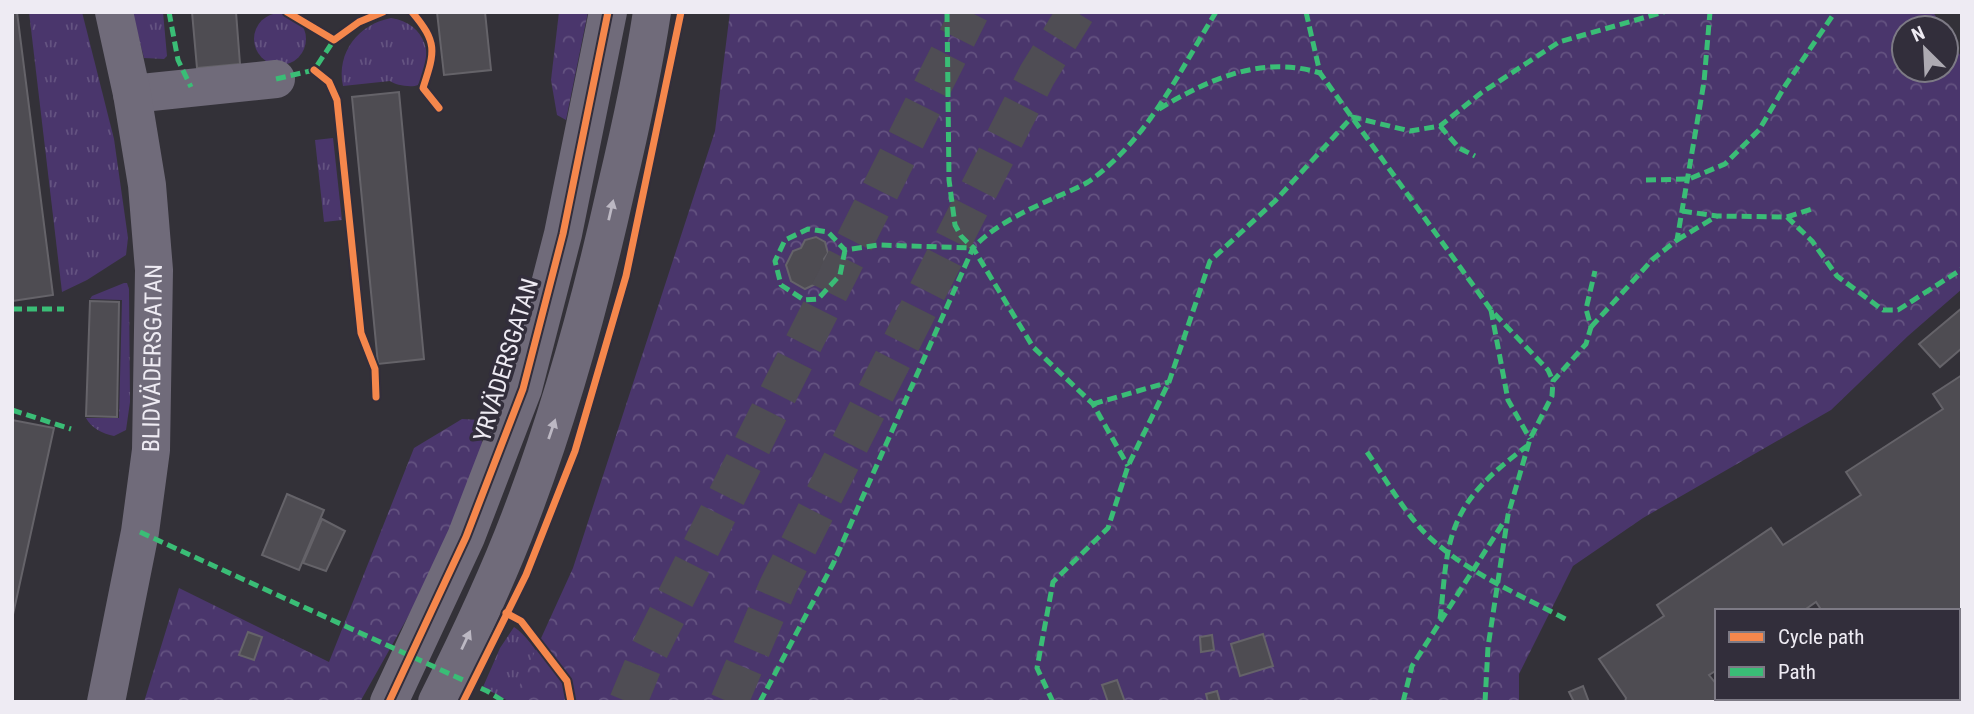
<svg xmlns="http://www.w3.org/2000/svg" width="1974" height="714" font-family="'Roboto Condensed',sans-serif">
<defs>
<pattern id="grass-tufts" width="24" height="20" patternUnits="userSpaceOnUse" patternTransform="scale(1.75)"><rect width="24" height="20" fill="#4a366c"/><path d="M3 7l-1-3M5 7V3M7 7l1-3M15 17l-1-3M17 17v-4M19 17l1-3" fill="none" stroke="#645381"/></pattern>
<pattern id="forest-crowns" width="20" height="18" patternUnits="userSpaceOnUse" patternTransform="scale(1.75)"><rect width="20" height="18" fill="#4a366c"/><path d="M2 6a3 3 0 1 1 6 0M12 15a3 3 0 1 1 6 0" fill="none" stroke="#645381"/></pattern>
</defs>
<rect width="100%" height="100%" fill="#333138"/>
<g fill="url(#grass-tufts)">
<path d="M29 12H82L114 139 128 238 126 255 87 280 62 292Z"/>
<path d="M132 12H163L167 56 164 59 144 58Z"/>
<circle cx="280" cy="39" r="26"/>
<path d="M391 18C426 23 436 58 418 85 411 88 395 85 390 81L343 86C336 52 359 24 391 18Z"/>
<path d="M333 138 342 220 324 222 315 140Z"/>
<path d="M124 283H127L129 289 130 402 126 430 114 436C103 434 91 428 86 418H119L122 300 90 299 92 296Z"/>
<path d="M514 627C536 642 552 678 564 702H510L483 687 500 648Z"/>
</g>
<g fill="url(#forest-crowns)">
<path d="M559 12H588L566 120 557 115 551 80Z"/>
<path d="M730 12H1933L1943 28H1904V70H1946V33L1962 58V289L1908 336 1831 410 1643 518 1573 566 1519 674V702H512L573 568 715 131Z"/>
<path d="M462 419 480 420 482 444 450 542 360 702H144L179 588 329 662 414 448Z"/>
</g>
<g fill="#4e4c52" stroke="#656369" stroke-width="2">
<path d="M12 12H17L53 295 12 301Z"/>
<path d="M192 12H236L240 64 197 68Z"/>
<path d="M437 12H485L491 70 444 75Z"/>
<path d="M399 92 424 359 378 364 352 97Z"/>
<path d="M816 237 825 242 828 253 824 259 827 268 820 282 805 289 791 281 786 265 793 251 801 248 805 240Z"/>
<path d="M90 301 119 302 117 417 86 416Z"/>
<path d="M1962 308V348L1940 367 1919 344Z"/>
<path d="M1962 375V615L1958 618V611H1822L1816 602 1803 611H1717V670L1709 675 1717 685V698H1726L1728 702H1625L1626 698 1599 659 1664 616 1657 605 1771 528 1783 545 1861 495 1846 472 1943 409 1933 394Z"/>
<path d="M12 420 54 428 12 619Z"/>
<path d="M287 494 324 510 299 570 262 555Z"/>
<path d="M322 519 345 531 326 571 303 563Z"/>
<path d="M248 632 262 637 254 660 239 655Z"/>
<path d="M1263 634 1273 666 1240 676 1231 644Z"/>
<path d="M1212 635 1214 650 1201 652 1200 637Z"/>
<path d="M1117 680 1125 702H1108L1102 685Z"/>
<path d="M1583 686 1589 702H1574L1569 692Z"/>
<path d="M1217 691 1220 702H1208L1206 694Z"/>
</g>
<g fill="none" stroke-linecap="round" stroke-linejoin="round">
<g stroke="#4f4d54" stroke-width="38" stroke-dasharray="38 19" stroke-linecap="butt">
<path d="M628 702 649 651 970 12"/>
<path d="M729 702 778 586 1037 75 1076 12"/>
</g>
<g stroke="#706b7a" stroke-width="38">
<path d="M132 94 276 79"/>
<path d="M1958 671 1962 669"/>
<path id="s1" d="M106 702 140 532 151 450 154 270 147 185 132 94 114 12"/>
<path d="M389 702 466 537 523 389 563 234 608 12"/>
<path d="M437 702C467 642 496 581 520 518 561 411 591 301 616 189 630 130 643 71 652 12"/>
<path d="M1910 702 1916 698"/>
</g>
<g stroke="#3abd76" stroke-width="5" stroke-dasharray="10 5" stroke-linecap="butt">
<path d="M169 12 178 60 191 87"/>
<path d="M947 12 949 180 955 225 961 236 973 248 1033 347 1093 404 1128 466"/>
<path d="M1306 12 1320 73 1491 310 1548 370 1553 381"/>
<path d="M276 79 314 70 334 40"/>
<path d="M1159 109C1209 79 1262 55 1320 73"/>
<path d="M1440 126 1459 148 1475 156"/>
<path d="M1646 180 1689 179 1725 164 1759 130 1785 86 1835 12"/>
<path d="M1682 211 1717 216 1787 217 1812 241 1837 276 1883 310H1898L1962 269"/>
<path d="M1787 217 1812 209"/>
<path d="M1677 240 1717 216"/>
<path d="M845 250 840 275 818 299 804 300 781 285 775 261 785 240 808 229 828 232 845 250 878 245 973 248"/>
<path d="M12 309H64"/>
<path d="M1491 310 1508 400 1530 439"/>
<path d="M1591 327 1653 259 1677 240 1704 82 1710 12"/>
<path d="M1093 404 1169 382"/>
<path d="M12 410 71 429"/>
<path d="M1367 452C1385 478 1401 507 1423 531 1462 571 1521 595 1569 621"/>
<path d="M140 532 487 691 505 702"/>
<path d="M1440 619C1444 589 1444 555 1455 527 1468 492 1498 468 1527 446"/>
<path d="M760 702 833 564 973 248C993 226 1027 210 1054 198 1065 193 1078 188 1088 182 1148 140 1179 72 1216 12"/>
<path d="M1053 702 1037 668 1053 582 1108 528 1128 466 1169 382 1210 261 1275 201 1352 117 1410 131 1440 126 1481 93 1559 42 1664 12"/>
<path d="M1403 702 1412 666 1505 520"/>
<path d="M1485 702 1488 647 1508 515 1530 439 1552 396 1553 381 1586 344 1591 327 1586 309 1595 271"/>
</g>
<defs>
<g id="cycleway">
<path d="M287 12 334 40 359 22 383 12"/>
<path d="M412 12C438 43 435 51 423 88L439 108"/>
<path d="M314 70 329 82 337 100 361 333 375 369 376 397"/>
<path d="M506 613 521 621 567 681 571 702"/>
<path d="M389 702 466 537 523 389 563 234 608 12"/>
<path d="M463 702 526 575 575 451 626 276 681 12"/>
</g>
</defs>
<use href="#cycleway" stroke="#322e3b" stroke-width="11"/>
<use href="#cycleway" stroke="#f5874c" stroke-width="7"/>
</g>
<defs><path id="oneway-solid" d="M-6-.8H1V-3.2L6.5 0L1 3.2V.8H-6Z" transform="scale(1.75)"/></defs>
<g fill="#bcb8c3">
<use href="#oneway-solid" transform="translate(611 210) rotate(-77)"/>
<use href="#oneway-solid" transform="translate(552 429) rotate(-71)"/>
<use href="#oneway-solid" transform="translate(466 640) rotate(-65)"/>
</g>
<g text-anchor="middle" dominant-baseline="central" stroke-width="7" stroke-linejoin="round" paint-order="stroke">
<g font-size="24" fill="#eeebf3" stroke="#322e3b">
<text stroke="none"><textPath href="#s1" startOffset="348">BLIDVÄDERSGATAN</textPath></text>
<text transform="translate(506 360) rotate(-73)">YRVÄDERSGATAN</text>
</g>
</g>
<rect width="1974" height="714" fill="none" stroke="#eeebf3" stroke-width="28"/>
<rect x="1715" y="609" width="245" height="91" fill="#322e3b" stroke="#7d7a85" stroke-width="2"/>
<rect x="1729" y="632" width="35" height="10" fill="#f5874c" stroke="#7d7a85" stroke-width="2"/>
<text x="1778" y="644" font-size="21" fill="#eeebf3">Cycle path</text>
<rect x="1729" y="667" width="35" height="10" fill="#3abd76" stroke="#7d7a85" stroke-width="2"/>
<text x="1778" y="679" font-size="21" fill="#eeebf3">Path</text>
<g transform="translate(1925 49) rotate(336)"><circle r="33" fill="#322e3b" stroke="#7d7a85" stroke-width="2"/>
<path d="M0-5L12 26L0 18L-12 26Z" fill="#adaab2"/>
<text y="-10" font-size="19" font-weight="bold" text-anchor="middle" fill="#eeebf3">N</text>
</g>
</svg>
